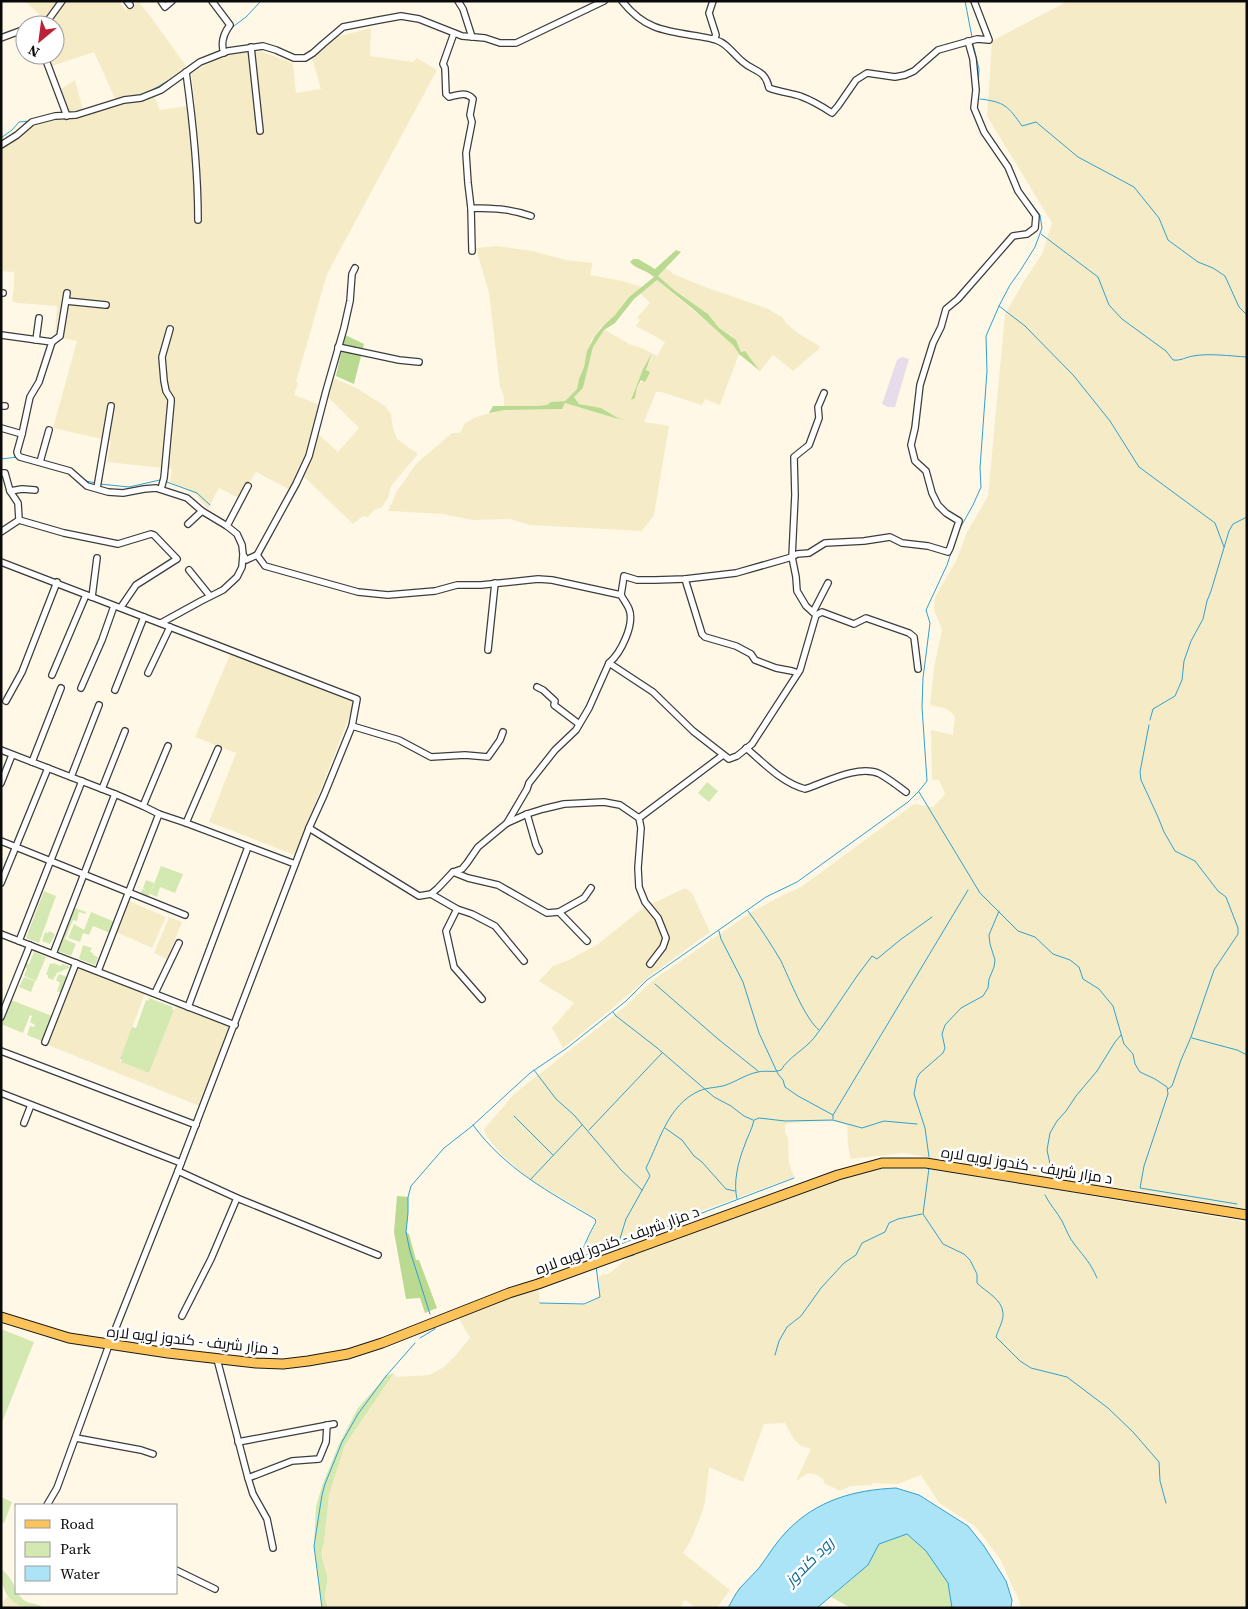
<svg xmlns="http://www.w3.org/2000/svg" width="1248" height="1609" font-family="'Source Serif 4',Cairo,serif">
<rect width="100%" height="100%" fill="#fff8e7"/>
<path fill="#e7ddea" d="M902 357 909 359 895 407H888L882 404 897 360Z"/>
<g fill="#f5ecc7" fill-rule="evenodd">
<path d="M25 1H119L126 10 139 2 151 17 186 66 152 91 160 110 195 105 191 73 223 55 260 51 293 63 296 93 321 89 312 58 336 37 371 28 370 56 413 62 417 58 437 70 327 274 296 382 298 383 294 395 320 405 317 433 338 452 359 428 327 396 332 377 358 389 385 406 391 414 393 428 397 439 418 454 391 486 388 498 382 507 374 510 368 517 363 516 353 524 303 476 292 491 256 472 239 498 219 488 208 509 195 494 170 482 172 469 107 462 111 441 53 428 77 341 55 337 57 306 17 303 12 301 14 287V272L1 271V144L24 127 43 120 69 118 59 90 75 80 84 114 116 101 94 52 52 66 48 55H55V25H45L42 17Z"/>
<path d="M1068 1H1247V1209L1136 1190 1050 1179 904 1153 851 1159 848 1146 847 1125 832 1121 789 1123 785 1125V1132L788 1138 789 1163 794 1177 581 1255 591 1233 598 1222 596 1218 531 1180 502 1155 486 1136 484 1129 514 1094 626 1006 653 980 753 911 783 895 801 887 914 804 933 807 945 794 939 780H932L931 730 953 735 955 716 947 709 930 705 934 668 942 630 934 610 935 597 956 561 967 532 988 496 1005 314 1024 281 1042 254 1052 223 987 116 992 41Z"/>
<path d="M497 246 532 251 566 260 593 263 590 275 622 281 642 287 629 297 615 315 601 327 591 341 577 389 565 401 551 402 547 405 537 406H504V397L500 387 489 293 476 248Z"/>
<path d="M665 267 673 274 708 288 766 308 782 317 787 324 799 334 820 346 818 350 793 371 773 355 760 371 745 351 741 352 736 340 719 328 708 314 674 290 658 276Z"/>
<path d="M657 280 726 338 733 345 739 354 720 405 705 399 702 405 661 392H656L644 422 669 426 654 515 642 531 530 525 510 519 472 520 443 514 388 511 397 491 416 464 452 433H460L465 423 474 418 486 414 505 410 562 409 565 403 620 419 601 408 579 404 574 397 583 388 593 347 604 329 629 344 644 349 657 356 665 342 636 326 640 320 637 318 650 303 640 293ZM652 355 646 371 649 372 637 387 635 398 632 399 643 369Z"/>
<path d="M232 650 357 697 295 855 209 822 236 753 195 737Z"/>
<path d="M685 888 692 893 710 932 651 975 614 1007 563 1048 552 1028 574 1003 539 981 553 966 569 960 598 944 643 908Z"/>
<path d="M129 901 166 917 152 948 116 932Z"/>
<path d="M169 917 182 922 167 959 154 953Z"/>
<path d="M78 966 145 993 120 1061 149 1073 176 1005 233 1028 202 1107 48 1045Z"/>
<path d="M877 1168H922L1247 1222V1608H1020V1603L1000 1559 976 1527 939 1503 921 1475 898 1484 872 1483V1485L851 1486 840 1491 824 1483 823 1479 817 1475 808 1473 796 1481 811 1449 801 1446 793 1438 785 1423 764 1424 743 1482 709 1467 705 1502 701 1516 690 1542 683 1553 730 1590 717 1608H696L685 1600 680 1608H328L325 1597 327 1586V1575L323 1566 322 1546 324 1543 329 1495 345 1445 394 1373 396 1377 429 1375 444 1367 456 1355 470 1338 458 1317 538 1286 540 1303 584 1305 599 1298V1276L610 1273 622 1263 630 1253 842 1178Z"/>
<path d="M8 1596 16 1603 25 1608H1V1604Z"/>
</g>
<g fill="#d4e9b1">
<path d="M707 782 718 791 709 802 698 793Z"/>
<path d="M161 866 183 874 175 893 160 887 157 897 150 894Z"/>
<path d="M146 880 154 883 149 896 141 893 142 889 146 890 143 888Z"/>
<path d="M44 891 56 896 39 943 26 938Z"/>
<path d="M75 908 86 912 85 914 79 912 77 921 73 920 65 939 76 944 71 956 58 951Z"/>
<path d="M91 912 115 922 110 933 93 926 89 935 83 933 80 942 68 938 74 924 84 930Z"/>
<path d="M49 931 55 934 50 944 42 941 45 932 48 933Z"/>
<path d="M83 945 92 948 90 952 93 953V955L98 957 95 965 79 959Z"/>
<path d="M34 952 46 957 36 981 24 976 27 969 25 967 26 963 29 964Z"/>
<path d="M50 963 52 964 53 963 61 966 62 964 71 967 57 973 53 980 48 978V975H46Z"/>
<path d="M59 974 67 977 61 993 57 991 60 983 56 980Z"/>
<path d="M24 977 35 981 31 992 19 987Z"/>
<path d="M149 998 173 1007 172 1009 174 1010 149 1073 121 1062 122 1060 120 1059 132 1027 136 1028 146 1000 148 1001Z"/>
<path d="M11 1000 52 1016 42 1041 27 1035 30 1026 34 1027 35 1025 30 1022 32 1016 30 1015 23 1033 1 1024Z"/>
<path d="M1 1329 34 1342 1 1425Z"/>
<path d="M394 1373 345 1445 329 1495 324 1543C319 1553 324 1565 327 1575 328 1582 326 1589 325 1596 325 1600 327 1604 328 1608H322L314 1546 316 1507 322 1486 339 1444 358 1408 386 1376Z"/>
<path d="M1 1497 12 1502 4 1523 1 1522Z"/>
<path d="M907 1534 926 1551 948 1583 952 1608H851L831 1597 868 1565 879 1544Z"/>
<path d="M1 1569C8 1574 16 1585 16 1593H18C26 1607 35 1601 44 1608 38 1608 30 1609 24 1607 6 1602 1 1586 1 1569Z"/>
</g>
<g fill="#b9da90">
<path d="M676 250 681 252 658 276 674 290 708 314 719 328 736 340 741 352 745 351 760 371 739 354 733 345 693 309 657 280 634 299 615 323 604 330 593 347 583 388 574 397 579 404 601 408 618 418 625 420 615 418 565 403 562 409 505 410 489 413 493 406H537L547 405 551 402 565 401 577 389 579 379 584 367 587 351 595 336 604 325 615 315 629 297 654 277C647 270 635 269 630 262L633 259H638L655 269Z"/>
<path d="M345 335 364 344 354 384 336 376Z"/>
<path d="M652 353 646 370 650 372 645 382 641 380 637 387 635 398 631 400 643 369Z"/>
<path d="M397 1196 408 1197V1213L406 1232 409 1234 416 1260H419L437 1308 425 1313 420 1298 406 1299 394 1232Z"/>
</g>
<path fill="#abe3f7" stroke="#30a1d0" d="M896 1488 919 1495 968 1526 984 1546 1006 1581 1012 1600 1011 1608H952L948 1583 926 1551 907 1534 879 1544 868 1565 817 1608H728C732 1601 735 1594 740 1588 746 1581 753 1575 759 1568 768 1556 776 1542 787 1531 817 1500 854 1490 896 1488Z"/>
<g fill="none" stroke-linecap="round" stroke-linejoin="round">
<g stroke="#30a1d0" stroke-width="1">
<path d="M965 1 972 37"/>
<path d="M230 29 246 17 261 1"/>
<path d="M973 44 979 69 977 109"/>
<path d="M204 57 221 50"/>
<path d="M149 92 176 76"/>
<path d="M980 99C1005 102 1008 106 1022 126L1036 122 1078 157 1134 187 1159 218 1168 240 1198 262 1213 268 1225 276 1239 307 1247 315"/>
<path d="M984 126 990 136"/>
<path d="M1 138 12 130 19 122 30 121"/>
<path d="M1000 151 1006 158 1009 164"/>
<path d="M1041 234 1098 277 1109 305 1122 319 1166 351 1173 360C1181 361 1186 357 1193 356 1210 353 1229 356 1247 357"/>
<path d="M999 306 1025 326 1074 376 1110 421 1139 467 1215 523 1224 547"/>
<path d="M1 459 18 457"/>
<path d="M86 481 96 483"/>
<path d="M164 481 197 493 210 505"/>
<path d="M100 484 129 487 160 480"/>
<path d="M959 530 973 505 981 487 980 468 987 371 986 336 999 306 1010 285 1020 271 1035 247 1042 228 1040 215 1021 190 1013 172"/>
<path d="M1150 720 1153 709 1175 696 1182 680 1184 661 1191 641 1203 619 1207 601 1211 591 1229 531 1233 524 1247 517"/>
<path d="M1149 725 1140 772 1141 780 1158 817 1164 832 1175 851 1195 861 1218 891 1226 897 1238 928V934L1214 970 1191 1037 1181 1060 1172 1086 1168 1089"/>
<path d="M919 792 980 893 1018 931 1035 937 1053 954 1070 960 1079 967 1083 979 1099 989 1113 1006 1124 1044 1133 1054 1135 1064 1138 1069 1140 1072 1155 1079 1167 1087 1168 1094 1144 1166 1140 1188 1237 1204"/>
<path d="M748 911C760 927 771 944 781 961 789 978 805 1019 819 1030"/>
<path d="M719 931 721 939 743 982 759 1033 778 1074 783 1080 785 1087 798 1096 833 1115V1119"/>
<path d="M655 984 718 1039 758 1071"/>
<path d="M613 1012 616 1016 656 1047 714 1097 731 1106 744 1116 753 1120"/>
<path d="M1192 1038 1237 1050 1247 1055"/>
<path d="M534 1070 556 1099 574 1115 621 1170 642 1190"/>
<path d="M833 1115 968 890"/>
<path d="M514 1116 553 1155"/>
<path d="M473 1125C505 1169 549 1192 595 1219L596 1222 590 1233 580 1255"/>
<path d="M665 1128 682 1140 694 1156 702 1162 726 1189 735 1191"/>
<path d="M589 1130 662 1053"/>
<path d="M929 1157 925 1128 914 1094 917 1078 920 1073 943 1053 945 1048 942 1034 945 1025 961 1008 983 996 988 988 989 979 994 967 995 960 990 944 989 935 999 911"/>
<path d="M929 1168 923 1214 943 1244 964 1254 970 1260 977 1274V1283C986 1292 1002 1299 1003 1313 1004 1320 998 1330 996 1337L1020 1361 1031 1368 1067 1377 1108 1408 1133 1432 1159 1462 1160 1481 1166 1503"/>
<path d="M1049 1171 1050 1164 1047 1150 1050 1133 1057 1121 1066 1111 1076 1096 1097 1071 1115 1042 1121 1035"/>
<path d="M530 1180 582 1125"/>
<path d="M1045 1195C1050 1205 1057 1212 1062 1221 1066 1229 1069 1238 1075 1245 1085 1258 1090 1262 1097 1278"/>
<path d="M737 1199C733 1183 738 1162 744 1147 747 1137 752 1130 754 1120L759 1118 785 1121 833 1120 862 1128 884 1121 917 1124"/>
<path d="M620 1249 618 1245 626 1219 650 1176 646 1168C660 1140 668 1105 699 1091 708 1087 717 1088 726 1085 737 1081 747 1074 758 1072 765 1070 773 1073 781 1070 789 1057 804 1050 814 1038 835 1011 851 982 872 956L877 959 900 940 932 917"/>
<path d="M570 1260 618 1245 794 1178"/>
<path d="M613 1261 634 1255"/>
<path d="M540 1303 584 1304 600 1297 596 1266"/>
<path d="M430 1314 410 1251 406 1232 408 1213V1197L411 1186 444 1148 471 1127 530 1073 567 1048 626 1001 647 980 766 897 797 882 908 802 919 791 927 781 922 707 923 678 930 623 926 610 947 565 951 553"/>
<path d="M420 1338 435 1329 434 1325"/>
<path d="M775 1355 779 1341 787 1327 801 1316 821 1288 844 1263 856 1255 862 1243 885 1232 889 1223 898 1219 922 1214"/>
<path d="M322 1608 314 1546 322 1495 325 1484 342 1442 358 1414 386 1376 415 1343"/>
</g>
<defs>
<g id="street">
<path d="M127 1 130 5"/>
<path d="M161 1 165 7 172 1"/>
<path d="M212 1 230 25C224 33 220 42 224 53"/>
<path d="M458 1 463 9 472 37"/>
<path d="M622 1C644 29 664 31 697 36 703 37 710 38 716 40 727 43 734 55 743 62 754 72 765 69 769 88 780 92 790 93 800 96 811 100 823 107 832 113L838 106 856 80 867 73 895 77 905 75 914 71 938 50 977 39 989 40 974 1"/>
<path d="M713 1 709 13 716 35 714 39"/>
<path d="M36 25 49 19 62 1"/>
<path d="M454 33 443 64 445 68 446 94 449 97C458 95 466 91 473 99L470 115 472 122 466 153 468 183 471 208C495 209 508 208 531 216"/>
<path d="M1 38 25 29"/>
<path d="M251 47 260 131"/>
<path d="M44 55 67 116"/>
<path d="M186 72C193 122 198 171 198 220"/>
<path d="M1 145 17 135 32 122 55 116 76 115 124 100 141 98 161 90 200 62 228 51 263 46 276 50 294 58H305L313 53 323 44 343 27 379 20 401 16 419 19 462 36 485 38 500 43H516L604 1"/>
<path d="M471 208 472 251"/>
<path d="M1 293H3"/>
<path d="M66 301 106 305"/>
<path d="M1 335 52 342 39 382 30 397 22 434 1 428"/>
<path d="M36 340 39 318"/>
<path d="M52 342 60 336 67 293"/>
<path d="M338 347 399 360 419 362"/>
<path d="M1 406H5"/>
<path d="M22 434 17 452 18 455 20 457 70 471 87 486 108 492 123 493 144 489 156 488 187 498 202 511 227 526 237 534 242 545 243 554 242 567 237 577 223 590 201 601 161 623"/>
<path d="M40 462 49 430"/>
<path d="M1 473H5L10 491"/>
<path d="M97 488 111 406"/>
<path d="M161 489 164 478 171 402V399L166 391 164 381 162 357 170 329"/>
<path d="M19 520 64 533 118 544 151 534 154 535 177 559 136 585 121 607"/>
<path d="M188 524 202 511"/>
<path d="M227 526 248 486"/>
<path d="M1 532 19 520 18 503 10 491 22 489 35 490"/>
<path d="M257 555 265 566 358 592 388 595 435 591 457 585H481L538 579 552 580 621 595"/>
<path d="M244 556 246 560 257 555 296 484 309 456 326 391 344 328 350 301 352 274 355 268"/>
<path d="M1 562 357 699 352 726 324 795 309 828 178 1171 109 1345 57 1488 47 1505"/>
<path d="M189 570 210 596"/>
<path d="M685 579 702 634 705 637 736 646 751 654 755 660 776 668 792 671 798 673"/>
<path d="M92 597 97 558"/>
<path d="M813 612 828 583"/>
<path d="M816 615 822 612 854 624 866 618 909 633 914 637 918 669"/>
<path d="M488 650 495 583"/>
<path d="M609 663 653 692 693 731 729 759 737 756 752 744 800 670 816 615 806 606 797 591 796 577 792 557 795 495 794 457 809 445 819 418 818 407 824 393"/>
<path d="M148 673 170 627"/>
<path d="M52 675 86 595"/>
<path d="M537 687 543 690 555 701 554 705 579 724"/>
<path d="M81 688 102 640 114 606"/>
<path d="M115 690 144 617"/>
<path d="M6 701 22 672 57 582"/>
<path d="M352 726 399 740 431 757 465 755 488 757 500 740 503 732"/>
<path d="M746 748C764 763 782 783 805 789 826 782 859 764 880 774 889 779 898 786 906 792"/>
<path d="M1 750 115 794 143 806 159 814 186 823 295 864"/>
<path d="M32 762 61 688"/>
<path d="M71 777 99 705"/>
<path d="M1 783 12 755"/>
<path d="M102 789 125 731"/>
<path d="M143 806 168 746"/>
<path d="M527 814 536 845 539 851"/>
<path d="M639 818 723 755"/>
<path d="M186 823 218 749"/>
<path d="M507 823 527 789 529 783 555 750 576 730 589 708 609 663C621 653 635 624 629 609 627 604 623 599 621 595L624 576 637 580H655L685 579 736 573 792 557 797 554 809 553 825 543 864 541 890 537 902 543 928 546 948 552 950 548 959 521 946 513 938 505 932 493 926 471 915 461 911 445 915 428 920 385 933 343 941 327 946 309 958 299 1013 236 1027 234 1035 228 1036 216 1018 191 1008 167 984 132 974 108 976 90 973 59 968 41"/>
<path d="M309 828 419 896 431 894 438 888 453 872 462 869 467 863 478 847 507 823 527 814 543 809 564 804 604 802 620 805 639 818 641 828 638 868 639 887 645 902 658 918 666 938 663 947 650 964"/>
<path d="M1 841 185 915"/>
<path d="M453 872 468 878 498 885 547 913 559 912 587 941"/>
<path d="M1 883 48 768"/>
<path d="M431 894 457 909 472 914 495 926 524 961"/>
<path d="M457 909 446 931 454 967 482 999"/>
<path d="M559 912 584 898 591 888"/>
<path d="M1 934 235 1025"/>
<path d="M19 941 82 781"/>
<path d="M53 954 115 794"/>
<path d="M98 971 159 814"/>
<path d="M155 993 179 943"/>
<path d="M188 1007 248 847"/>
<path d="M1 1017 30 945"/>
<path d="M45 1042 76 963"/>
<path d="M1 1051 196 1125"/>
<path d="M1 1093 181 1163"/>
<path d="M24 1123 31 1105"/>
<path d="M178 1171 237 1198 378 1255"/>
<path d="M182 1316 211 1259 237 1198"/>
<path d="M217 1359 248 1478 253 1494 267 1519 273 1548"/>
<path d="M76 1438 141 1450 153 1454"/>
<path d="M238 1442 334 1424"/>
<path d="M248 1478 292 1461 319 1459 326 1442 327 1425"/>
<path d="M176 1570 215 1589"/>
</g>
<path id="primary" d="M1 1317 69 1338 168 1353 256 1363 283 1364 308 1361 348 1354 382 1343 509 1293 538 1284 838 1175 882 1163H926L1247 1215"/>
</defs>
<use href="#street" stroke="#3d3d3d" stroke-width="8"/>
<use href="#primary" stroke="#1b1b1b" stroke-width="11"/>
<use href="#street" stroke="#fff" stroke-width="5.5"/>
<use href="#primary" stroke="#fcc35a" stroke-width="9"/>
</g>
<g text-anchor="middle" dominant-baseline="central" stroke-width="5" stroke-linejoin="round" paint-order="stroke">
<g font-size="15" fill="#0a0a0a" stroke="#fff">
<text transform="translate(1027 1165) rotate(9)">د مزار شریف - کندوز لویه لاره</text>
<text transform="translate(617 1240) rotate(-20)">د مزار شریف - کندوز لویه لاره</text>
<text transform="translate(193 1340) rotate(6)">د مزار شریف - کندوز لویه لاره</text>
</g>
<g font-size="16" font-style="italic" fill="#126f9d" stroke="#fff">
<text transform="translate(809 1561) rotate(-45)">رود کندوز</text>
</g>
</g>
<rect width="1248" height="1609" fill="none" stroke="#0a0a0a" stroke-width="5"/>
<rect x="15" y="1504" width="162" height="90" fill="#ffffff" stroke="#9d9d9d"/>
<rect x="25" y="1520" width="25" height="8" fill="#fcc35a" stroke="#9d9d9d"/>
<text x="60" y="1529" font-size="15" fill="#0a0a0a">Road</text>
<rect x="25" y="1542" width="25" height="15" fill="#d4e9b1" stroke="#9d9d9d"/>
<text x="60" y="1554" font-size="15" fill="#0a0a0a">Park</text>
<rect x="25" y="1566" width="25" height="15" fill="#abe3f7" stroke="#9d9d9d"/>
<text x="60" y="1579" font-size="15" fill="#0a0a0a">Water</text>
<g transform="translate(40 40) rotate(209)"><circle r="24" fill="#ffffff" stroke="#9d9d9d"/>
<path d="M0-4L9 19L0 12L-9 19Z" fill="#bc2038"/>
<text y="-8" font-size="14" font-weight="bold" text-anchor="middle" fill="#0a0a0a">N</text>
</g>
</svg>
